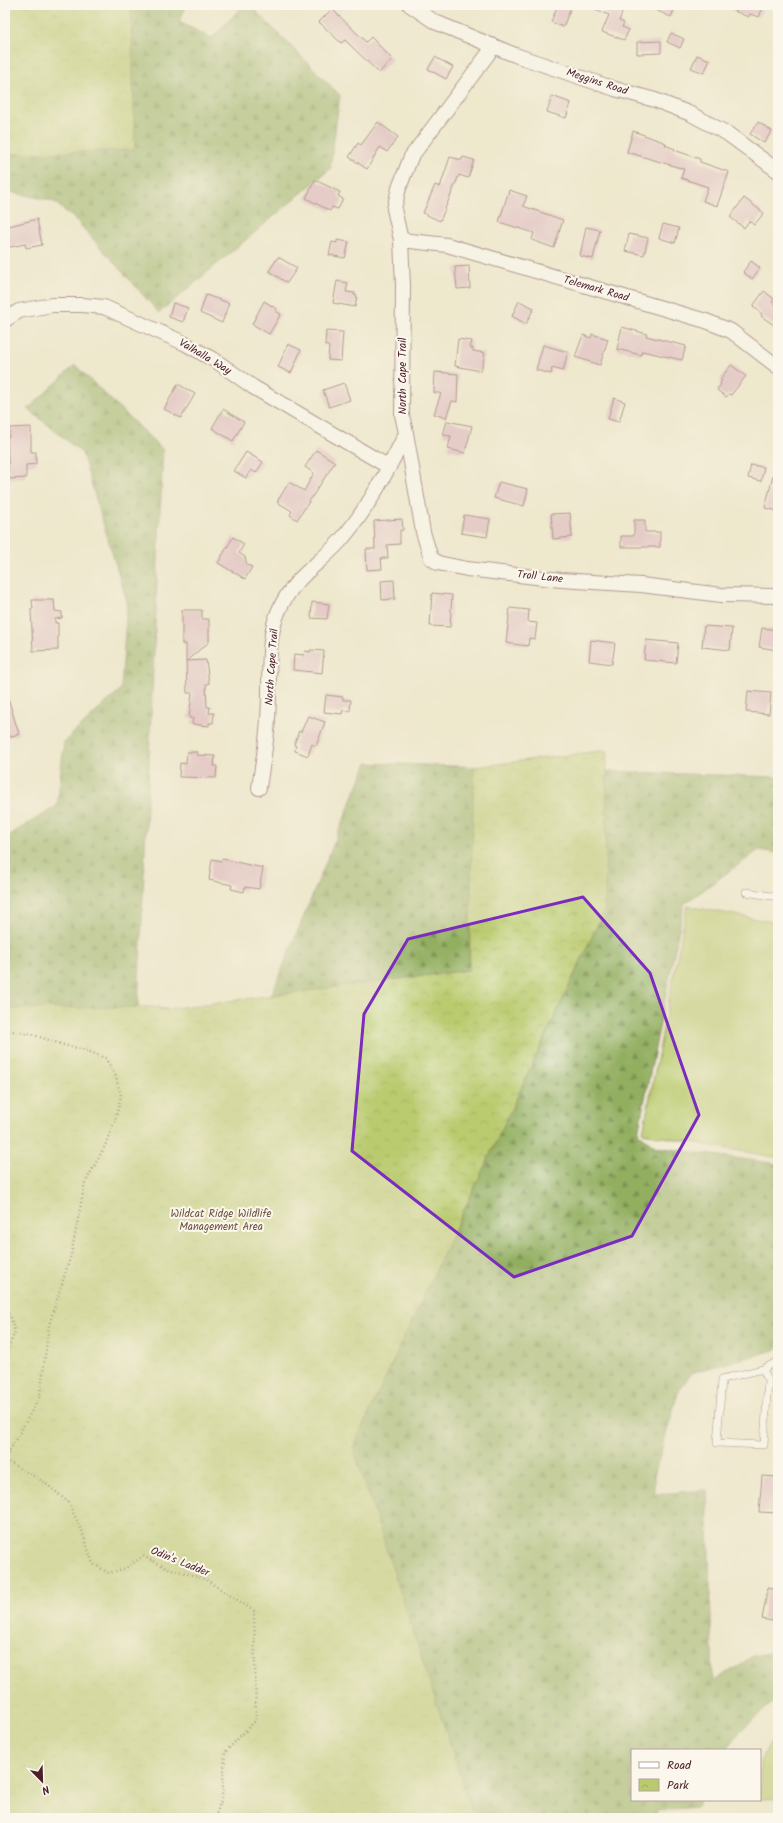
<svg xmlns="http://www.w3.org/2000/svg" width="783" height="1823" font-family="Kalam,sans-serif">
<defs>
<pattern id="forest-firs" width="22" height="20" patternUnits="userSpaceOnUse"><rect width="22" height="20" fill="#92af61"/><path d="M5 1l3.5 6h-7zM16 11l3.5 6h-7z" fill="#798e50"/></pattern>
<pattern id="park-crowns" width="20" height="18" patternUnits="userSpaceOnUse"><rect width="20" height="18" fill="#b9cb6e"/><path d="M2 6a3 3 0 1 1 6 0M12 15a3 3 0 1 1 6 0" fill="none" stroke="#a1ae5f"/></pattern>
</defs>
<rect width="100%" height="100%" fill="#fbf7ec"/>
<filter id="ink" filterUnits="userSpaceOnUse"><feTurbulence type="fractalNoise" baseFrequency=".025" numOctaves="2"/><feDisplacementMap in="SourceGraphic" scale="8" xChannelSelector="R" yChannelSelector="G"/><feConvolveMatrix kernelMatrix="1 2 1 2 8 2 1 2 1" color-interpolation-filters="sRGB"/></filter>
<filter id="wash" filterUnits="userSpaceOnUse"><feTurbulence type="fractalNoise" baseFrequency=".012" numOctaves="4" result="noise"/><feDisplacementMap in="SourceGraphic" scale="16" xChannelSelector="R" yChannelSelector="G"/><feGaussianBlur stdDeviation="0.9" result="paint"/><feColorMatrix in="noise" values="0 0 0 0 0 0 0 0 0 0 0 0 0 0 0 0 0 1.4 0 .05"/><feComposite in="paint" operator="in"/></filter>
<g filter="url(#wash)">
<rect width="100%" height="100%" fill="#eee8cd"/>
<g fill="url(#forest-firs)" stroke="#6e6746">
<path d="M5 5H187L179 22 212 38 244 5H250L340 95 330 169 159 313 76 220 53 201 5 191Z"/>
<path d="M75 365 163 450 138 1007 263 1015 367 763 778 777V853L759 850 684 904 638 1133 656 1147 778 1164V1349L691 1373 678 1393 654 1476V1494L707 1490 713 1682 753 1656 778 1651V1700L773 1702 738 1734 727 1750H632V1800H700L697 1807 657 1810 656 1818H5V835H9L57 806 64 742 121 689 127 602 82 453 28 409Z"/>
</g>
<g fill="url(#park-crowns)" stroke="#82754c">
<path d="M5 5H131L135 150 5 154Z"/>
<path d="M607 750 605 909 353 1447 474 1818H5V1009L159 1007V1010L469 970 474 767Z"/>
</g>
<g fill="#b9cb6e" stroke="#82754c">
<path d="M687 906 778 923V1158L643 1133Z"/>
<path d="M778 1728V1799H760V1762Z"/>
</g>
<g id="blocks">
<g fill="#d9aabf">
<path d="M558 5H572L563 27 551 22Z"/>
<path d="M585 5H625L619 21 624 23 622 27 629 30 624 40 602 32 609 15Z"/>
<path d="M644 5H676L671 17Z"/>
<path d="M721 5H764L759 17 750 14 748 17Z"/>
<path d="M332 9 366 42 371 37 392 59 379 73 345 40 341 43 319 22Z"/>
<path d="M671 33 684 39 680 48 667 42Z"/>
<path d="M661 41V53L637 54V42Z"/>
<path d="M697 55 710 60 704 73 691 68Z"/>
<path d="M435 57 453 67 446 79 428 69Z"/>
<path d="M552 96 571 103 566 118 547 112Z"/>
<path d="M378 122 398 137 387 152 380 147 367 169 349 157 358 143 361 145Z"/>
<path d="M758 122 772 131 764 143 750 134Z"/>
<path d="M633 131 666 143 665 145 675 149 674 150 700 159V162L729 172 717 206 703 201 708 187 681 178 684 169 627 152Z"/>
<path d="M450 157 462 160 463 157 474 160 468 178 459 175 440 221 423 213 435 185 440 187Z"/>
<path d="M315 180 340 192 338 196 343 199 338 209 332 207 330 211 306 198Z"/>
<path d="M509 190 527 196 523 206 563 220 554 248 532 240 534 233 499 222Z"/>
<path d="M744 198 764 213 754 225 749 221 744 228 730 217Z"/>
<path d="M37 219 42 245 26 248 25 244 5 248V227Z"/>
<path d="M663 224 679 228 675 243 659 238Z"/>
<path d="M586 227 600 230 593 259 580 256Z"/>
<path d="M629 234 648 238 644 255 625 251Z"/>
<path d="M337 240 349 242 345 258 329 255 332 242 337 243Z"/>
<path d="M278 257 297 268 287 283 269 271Z"/>
<path d="M751 261 760 268 752 279 743 272Z"/>
<path d="M469 266 470 288 457 289 455 267Z"/>
<path d="M337 281 348 283 346 292 355 293 354 295 357 296 355 307 333 303Z"/>
<path d="M764 291 774 299 772 302 778 306V320L774 325 761 316 762 314 753 306Z"/>
<path d="M206 295 229 303 222 323 200 313Z"/>
<path d="M264 301 277 309 275 311 281 314 269 334 252 324Z"/>
<path d="M519 301 534 308 526 324 512 316Z"/>
<path d="M173 303 188 308 183 322 169 317Z"/>
<path d="M622 327 647 334 646 336 686 346 682 360 642 351 641 355 617 349Z"/>
<path d="M326 331 343 332 341 361 328 360 329 347 325 345Z"/>
<path d="M592 334 608 339 600 365 575 357 583 335 591 338Z"/>
<path d="M458 339 472 341 470 348H473V351L485 353 481 371 455 366Z"/>
<path d="M288 344 301 350 291 373 278 367Z"/>
<path d="M543 345 568 352 563 371 552 368 551 374 536 370Z"/>
<path d="M731 365 746 376 731 395 729 394 726 397 717 390 721 384 720 383 722 380 720 379Z"/>
<path d="M435 372 458 374 457 402 452 401 446 418 434 414 441 393H434Z"/>
<path d="M344 383 350 400 329 407 323 390Z"/>
<path d="M178 384 195 394 181 418 164 409Z"/>
<path d="M614 398 625 402 619 422 608 419Z"/>
<path d="M223 409 244 422 233 441 212 428Z"/>
<path d="M447 421 472 426 465 453 448 449 451 436 443 435Z"/>
<path d="M31 427V452H36V464L26 465V478L9 479 7 437H9V428Z"/>
<path d="M316 450 335 462 297 520 290 515 292 511 277 502 289 482 304 491 314 473 305 467Z"/>
<path d="M246 452 263 462 256 473 251 470 246 478 234 471Z"/>
<path d="M751 465 764 467 761 481 748 478Z"/>
<path d="M774 472H778V511L765 508Z"/>
<path d="M499 482 528 489 524 506 494 498Z"/>
<path d="M570 513 572 537 553 539 551 514Z"/>
<path d="M464 515 490 519 487 537 461 533Z"/>
<path d="M402 519 403 530H400V544L387 545 388 558H381L382 569 367 570 366 549H375L374 521Z"/>
<path d="M634 520H645V532H660V547H621V536H634Z"/>
<path d="M233 537 244 544 239 553 245 557 247 565 252 567 245 579 218 563Z"/>
<path d="M394 580 395 599 382 600 381 581Z"/>
<path d="M432 593 452 595 450 627 430 626Z"/>
<path d="M32 600H54L55 611 62 612V618L55 619V623H58V650L33 651 31 609H33Z"/>
<path d="M312 602 329 604 327 619 311 618Z"/>
<path d="M510 608 529 610 528 622 537 623 535 639 529 638 528 646 506 643Z"/>
<path d="M182 610H202V619H209V642L186 661V644H182Z"/>
<path d="M704 626 732 628 730 650 702 647Z"/>
<path d="M762 628 778 630V650L759 647Z"/>
<path d="M591 640 615 643 612 664 589 661Z"/>
<path d="M646 640 678 643 676 663 644 660Z"/>
<path d="M310 650 324 651 322 673 293 670 294 654 304 655 305 651 310 652Z"/>
<path d="M206 660 209 684H206L207 707H210L209 713H214L213 723H209V726L192 724 193 718H189L192 693H187L186 661Z"/>
<path d="M748 691 771 693 769 714 746 712Z"/>
<path d="M326 695 343 697V700H351L350 711 343 710 342 714 324 712Z"/>
<path d="M8 698 19 734 5 738V699Z"/>
<path d="M308 716 325 722 316 746 312 744 308 756 295 751 296 746 294 745 299 731 301 732Z"/>
<path d="M187 752H197V755L215 756 214 766H217L216 778 179 777 180 763 186 764Z"/>
<path d="M212 859 221 861 222 859 263 868 259 889 245 887 244 892 231 889 232 885 209 880Z"/>
<path d="M762 1476 778 1477V1513L759 1512Z"/>
<path d="M768 1588 778 1590V1622L762 1619Z"/>
</g>
</g>
</g>
<g filter="url(#ink)">
<use href="#blocks" fill-opacity="0" stroke="#633d43" stroke-width="1"/>
<g fill="none" stroke-linecap="round" stroke-linejoin="round">
<defs>
<g id="lane">
<path d="M746 892 778 897"/>
<path d="M763 1369 768 1380 764 1445 717 1443 722 1379 763 1369 778 1361"/>
</g>
<g id="street">
<path d="M410 5 435 22 515 55 615 89 655 100 691 114 728 134 778 171"/>
<path d="M401 240 447 245 706 321 731 331 778 367"/>
<path d="M5 320 19 311 52 305H82L104 307 184 343 216 361 253 387 389 467"/>
<path d="M406 433 423 532 431 558 438 563 467 569 561 580 641 585 721 595 778 596"/>
<path d="M259 788C262 765 267 742 268 718 271 685 265 640 279 610 296 574 317 567 341 540 368 509 388 470 406 433L402 415 403 285 401 240 394 209 399 188 411 157 494 46"/>
</g>
</defs>
<use href="#lane" stroke="#633d43" stroke-width="8"/>
<use href="#street" stroke="#633d43" stroke-width="16"/>
<g stroke="#633d43" stroke-width="2.5" stroke-dasharray="1 3" stroke-linecap="butt">
<path d="M5 1030 31 1034 64 1045 85 1050 105 1058 115 1074 121 1096 116 1117 105 1146 85 1183 71 1255 49 1325 40 1396 5 1459"/>
<path d="M5 1312 10 1315 15 1332 5 1355"/>
<path d="M5 1460 44 1482 68 1502 82 1531 93 1564 109 1573 126 1568 143 1556 165 1567 205 1579 254 1611 256 1720 225 1752 222 1798 215 1818"/>
<path d="M5 1814 10 1818"/>
</g>
<use href="#lane" stroke="#fff" stroke-width="7"/>
<use href="#street" stroke="#fff" stroke-width="14"/>
</g>
</g>
<path d="M0 0H783V1823H0ZM583 897 650 973 699 1115 632 1236 514 1277 352 1151 364 1014 408 939Z" fill="#eee8cd" fill-opacity=".55" fill-rule="evenodd"/>
<path fill="none" stroke="#7b2cbf" stroke-width="3" stroke-linejoin="round" d="M583 897 650 973 699 1115 632 1236 514 1277 352 1151 364 1014 408 939Z"/>
<g text-anchor="middle" dominant-baseline="central" stroke-width="4" stroke-linejoin="round" paint-order="stroke">
<g font-size="11" fill="#4a1f2b" stroke="#fbf7ec">
<text transform="translate(597 82) rotate(18)">Meggins Road</text>
<text transform="translate(596 289) rotate(16)">Telemark Road</text>
<text transform="translate(205 357) rotate(31)">Valhalla Way</text>
<text transform="translate(403 376) rotate(-90)">North Cape Trail</text>
<text transform="translate(540 577) rotate(6)">Troll Lane</text>
<text transform="translate(272 667) rotate(-86)">North Cape Trail</text>
<text transform="translate(180 1562) rotate(22)">Odin's Ladder</text>
</g>
<g font-size="11" fill="#6b533f" stroke="#fbf7ec">
<text x="221" y="1214">Wildcat Ridge Wildlife<tspan x="221" dy="13">Management Area</tspan></text>
</g>
</g>
<rect width="783" height="1823" fill="none" stroke="#fbf7ec" stroke-width="20"/>
<rect x="631" y="1749" width="130" height="52" fill="#fbf7ec" stroke="#b4a19f"/>
<rect x="639" y="1762" width="20" height="6" fill="#ffffff" stroke="#b4a19f"/>
<text x="667" y="1769" font-size="12" fill="#4a1f2b">Road</text>
<rect x="639" y="1779" width="20" height="12" fill="url(#park-crowns)" stroke="#b4a19f"/>
<text x="667" y="1789" font-size="12" fill="#4a1f2b">Park</text>
<g transform="translate(42 1781) rotate(157)" stroke="#fbf7ec" stroke-width="3" paint-order="stroke">
<path d="M0-3L7 15L0 10L-7 15Z" fill="#4a1f2b"/>
<text y="-6" font-size="11" font-weight="bold" text-anchor="middle" fill="#4a1f2b">N</text>
</g>
</svg>
